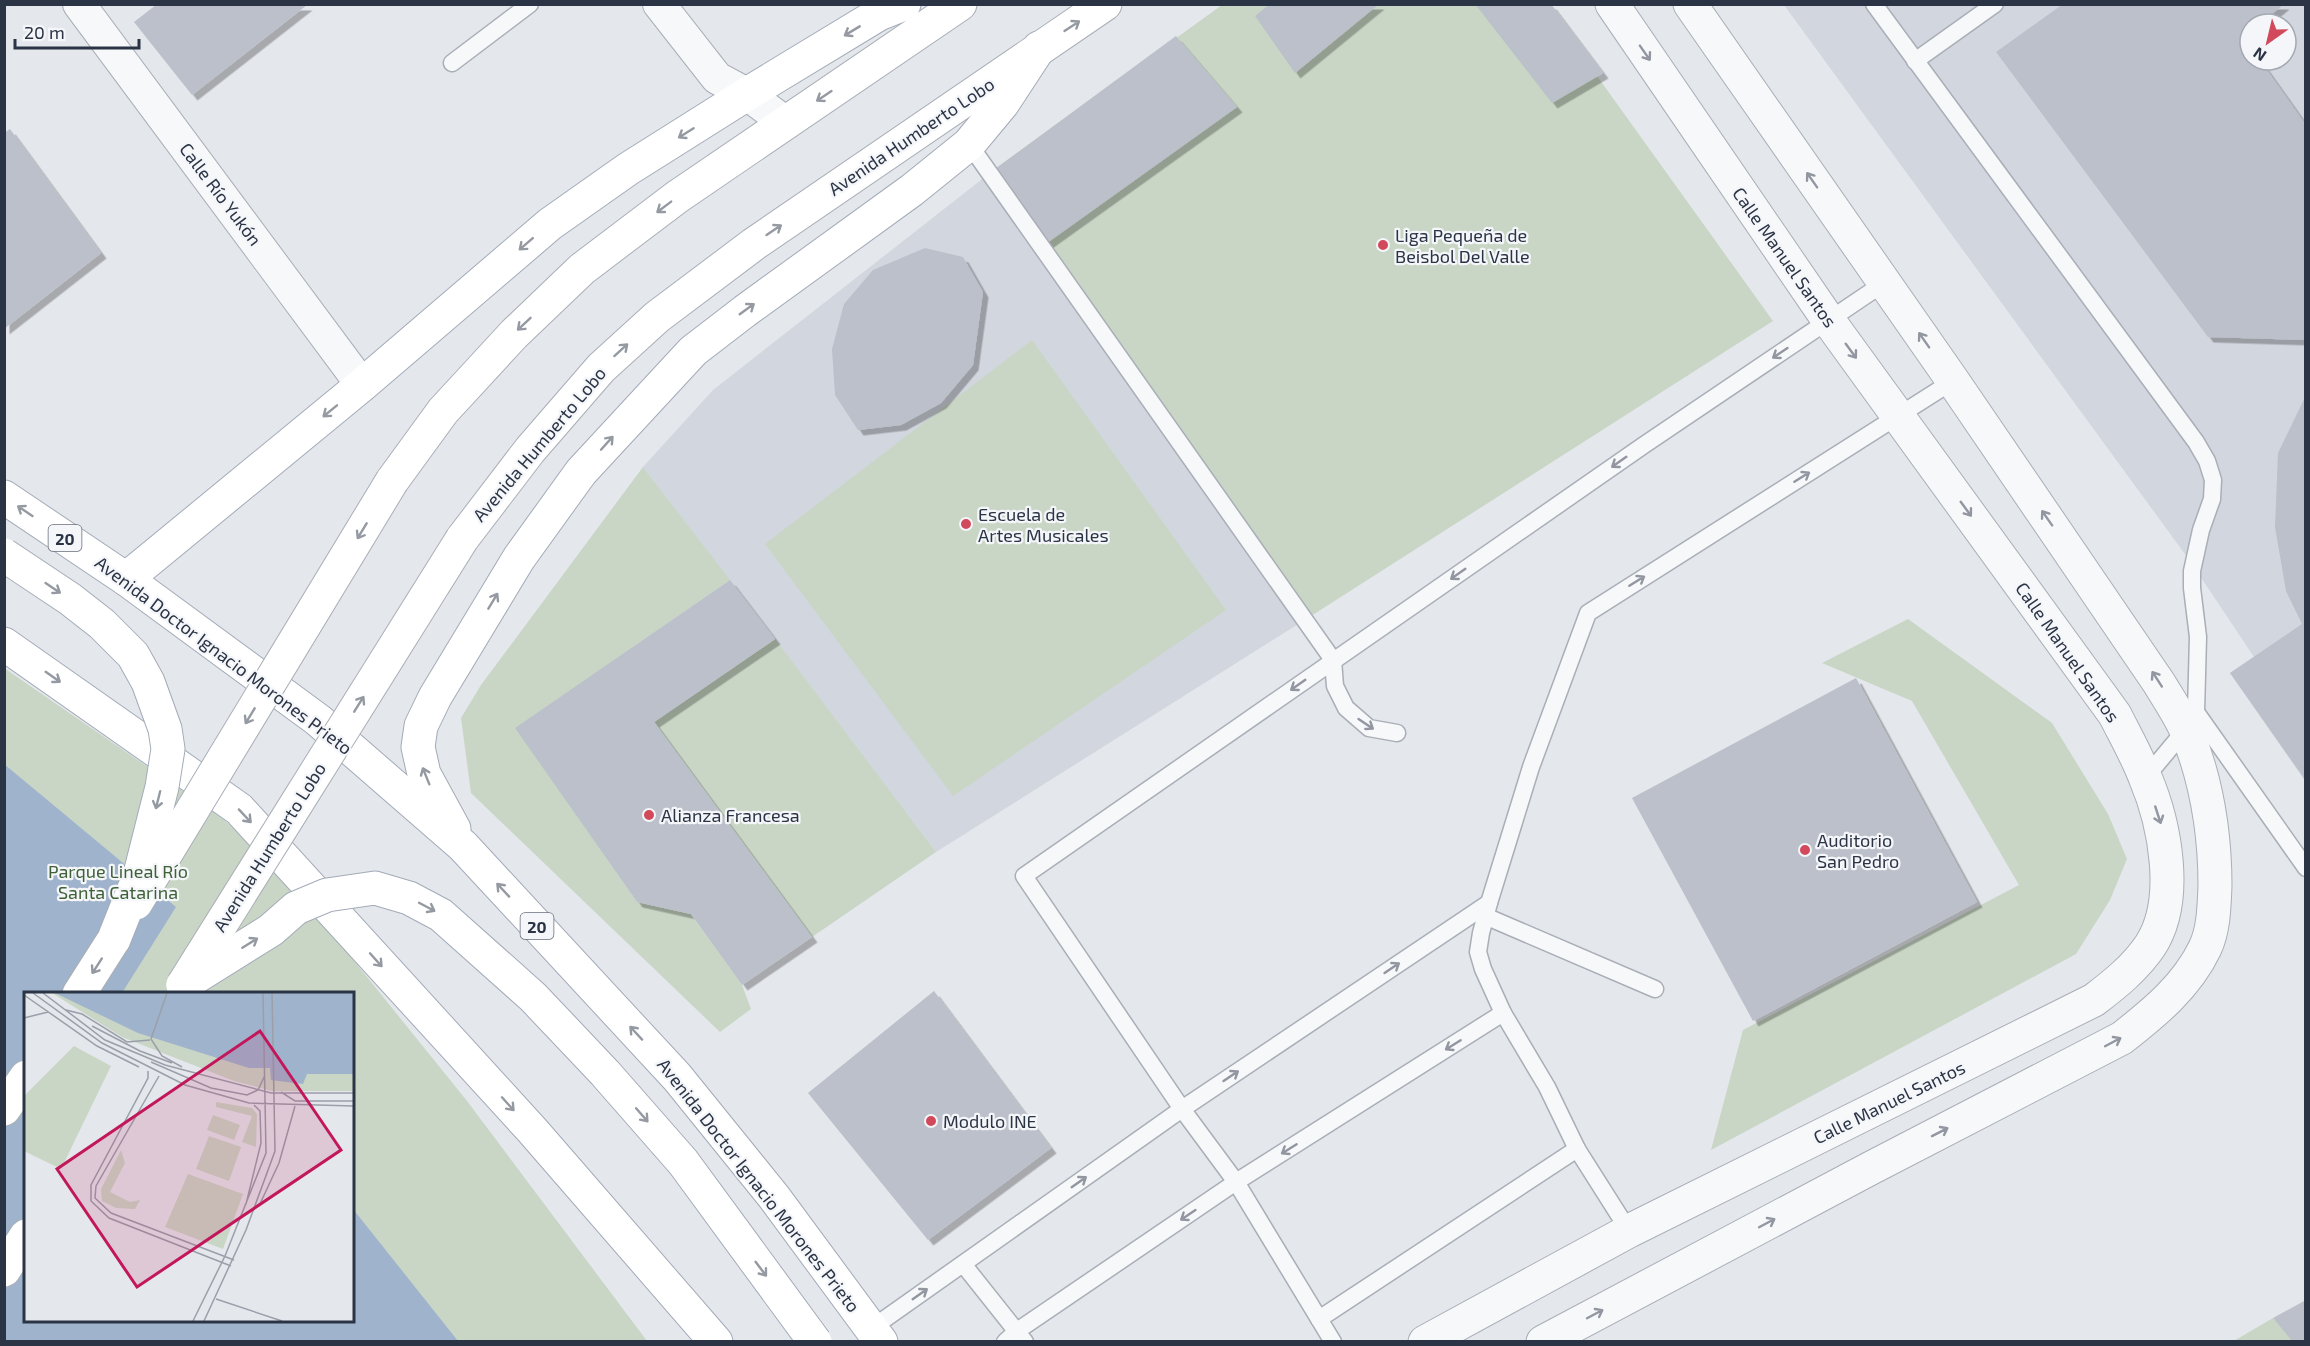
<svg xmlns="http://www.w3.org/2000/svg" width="2310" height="1346" font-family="'Exo 2',sans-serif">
<defs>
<filter id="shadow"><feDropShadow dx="5.5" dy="5.5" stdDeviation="0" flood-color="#0004"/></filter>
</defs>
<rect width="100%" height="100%" fill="#e4e7ec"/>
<g fill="#d2d6de" fill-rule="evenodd">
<path d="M1784 5H2305V781L2230 673 2254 657 2190 561ZM2250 24H2286V60H2250Z"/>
<path d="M995 169 1311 616 936 852 643 467 713 390Z"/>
</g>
<g fill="#c9d6c5" fill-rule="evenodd">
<path d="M1222 5H1546L1773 321 1311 616 995 169Z"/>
<path d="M1032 340 1226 610 953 796 765 544Z"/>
<path d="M643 467 730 580 516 728 637 902 691 914 742 985 751 1009 720 1032 471 793 461 718 481 685Z"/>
<path d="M1908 619 2052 723 2108 814 2127 859 2110 900 2076 954 1711 1150 1743 1030 2019 885 1912 701 1822 663Z"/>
<path d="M775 639 936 852 812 937 654 722Z"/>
<path d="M4 668 222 818 288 879 467 1101 647 1341H5ZM26 994H352V1320H26Z"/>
<path d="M2273 1318 2293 1341 2232 1342Z"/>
</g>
<path fill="#9fb4cc" d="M4 764 176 907 122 993 26 994V1320H352L353 1209 458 1341H5Z"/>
<g fill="#bbc0ca" filter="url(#shadow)">
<path d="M1270 4H1379L1295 73 1255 16Z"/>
<path d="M1475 4H1551L1603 73 1552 103Z"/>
<path d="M2063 4H2284L2260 24H2250V32L2244 37 2250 45V60H2260L2306 125V340L2208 337 1996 52Z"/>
<path d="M156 5H307L192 95 134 22Z"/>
<path d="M1176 36 1237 107 1047 243 995 169Z"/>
<path d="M10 129 101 253 4 329V133Z"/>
<path d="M925 248 963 257 983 292 973 365 941 403 901 425 858 430 835 395 832 349 844 304 873 270Z"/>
<path d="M2306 395V781L2230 673 2302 624 2286 591 2275 527 2278 453Z"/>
<path d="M730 580 775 639 654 722 812 937 742 985 691 914 637 902 515 728Z"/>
<path d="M1856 678 1977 902 1753 1021 1632 798Z"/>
<path d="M934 991 1051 1148 928 1240 808 1093Z"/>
<path d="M2306 1300V1342H2293L2273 1318Z"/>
</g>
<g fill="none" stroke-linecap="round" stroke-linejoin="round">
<defs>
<g id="service">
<path d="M1874 4 2196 442 2207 461 2213 480 2212 499 2201 530 2192 571V588L2198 637 2196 712 2186 729 2146 777"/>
<path d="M1915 61 1995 4"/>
<path d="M452 63 530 4"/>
<path d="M969 144 1333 660 1335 686 1346 708 1369 728 1397 733"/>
<path d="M2196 712 2306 868"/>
<path d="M1485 916 1655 989"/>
<path d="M1629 1231 1577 1149 1547 1087 1503 1013 1483 969 1478 952 1481 933 1489 903 1531 767 1588 613 1953 381"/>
<path d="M963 1264 1025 1342"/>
<path d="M1319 1319 1577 1149"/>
<path d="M872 1328 1182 1109 1489 903"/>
<path d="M1005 1342 1017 1331 1236 1182 1503 1013"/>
<path d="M1333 1342 1236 1182 1182 1109 1024 876 1644 445 1884 283"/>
</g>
<g id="minor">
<path d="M79 4 362 385"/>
<path d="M659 4 717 78 747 94 786 123"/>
</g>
<g id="tertiary">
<path d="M1425 1342 1629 1231 2094 1000C2115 984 2135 968 2150 946 2180 901 2165 824 2145 777 2137 756 2125 735 2115 715L1829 321 1612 4"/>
<path d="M1543 1342 1871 1168 2122 1038C2154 1013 2187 986 2205 948 2214 929 2214 906 2215 886 2215 831 2207 781 2186 730 2179 714 2168 698 2159 683L1953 381 1690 4"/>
</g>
<g id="secondary">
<path d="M392 481 443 411 514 334 582 269 677 197 960 4"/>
<path d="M462 539 530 450 601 368 657 317 754 244 1105 4"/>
<path d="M79 994 114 939"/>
<path d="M4 1109 26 1077"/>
<path d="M4 1270 26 1236"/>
</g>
<g id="primary">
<path d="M4 497 126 579 318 720 463 846 677 1077 774 1197 881 1342"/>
<path d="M126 579 362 385 550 224 628 169 747 94 879 14 904 4"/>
<path d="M4 644 239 809 532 1130 716 1342"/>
<path d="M454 829 424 774 418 747 421 726 435 697 519 558 581 472 693 351 745 311 912 190 969 144 1003 103 1039 48"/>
</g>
</defs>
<use href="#service" stroke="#a9aeb7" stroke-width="19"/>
<use href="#minor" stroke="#a9aeb7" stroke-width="34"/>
<use href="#tertiary" stroke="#a9aeb7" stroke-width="35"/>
<use href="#secondary" stroke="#a9aeb7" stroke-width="35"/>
<use href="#primary" stroke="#a3abb8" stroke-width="35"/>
<use href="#service" stroke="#f7f8fa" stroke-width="16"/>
<use href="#minor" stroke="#f7f8fa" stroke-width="32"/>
<use href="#tertiary" stroke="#f7f8fa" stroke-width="33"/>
<use href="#secondary" stroke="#fff" stroke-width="33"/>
<use href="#primary" stroke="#fff" stroke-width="33"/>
<defs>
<g id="secondary-bridge">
<path d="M136 903 392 481"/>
<path d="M183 985 462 539"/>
</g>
<g id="primary-bridge">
<path d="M4 555 70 599 102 624 133 655 148 682 165 729 168 749 162 787 140 874 114 939"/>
<path d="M183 985 271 930 296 908 327 895 375 888 409 898 441 915 533 997 605 1073 683 1162 815 1342"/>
</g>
</defs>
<use href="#secondary-bridge" stroke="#a9aeb7" stroke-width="35" stroke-linecap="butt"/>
<use href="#primary-bridge" stroke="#a3abb8" stroke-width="35" stroke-linecap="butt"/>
<use href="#secondary-bridge" stroke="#fff" stroke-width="33"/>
<use href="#primary-bridge" stroke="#fff" stroke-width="33"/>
</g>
<defs><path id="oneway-shaft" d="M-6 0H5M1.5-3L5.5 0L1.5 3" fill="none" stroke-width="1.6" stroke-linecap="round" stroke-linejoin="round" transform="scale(1.5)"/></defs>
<g stroke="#959aa2">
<use href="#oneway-shaft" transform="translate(1072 26) rotate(-33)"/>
<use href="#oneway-shaft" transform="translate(852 31) rotate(149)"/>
<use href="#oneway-shaft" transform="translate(824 96) rotate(146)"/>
<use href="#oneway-shaft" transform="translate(686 133) rotate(148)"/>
<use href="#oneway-shaft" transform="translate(664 207) rotate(143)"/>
<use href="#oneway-shaft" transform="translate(774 230) rotate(-34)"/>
<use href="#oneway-shaft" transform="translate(526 244) rotate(139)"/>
<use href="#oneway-shaft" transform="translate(747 309) rotate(-36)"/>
<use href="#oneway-shaft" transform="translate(524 324) rotate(137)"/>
<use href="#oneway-shaft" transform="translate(621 350) rotate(-42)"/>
<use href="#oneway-shaft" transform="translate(330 411) rotate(141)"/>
<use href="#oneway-shaft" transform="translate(607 443) rotate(-48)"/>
<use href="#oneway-shaft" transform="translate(25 511) rotate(-146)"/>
<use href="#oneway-shaft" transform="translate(362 531) rotate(121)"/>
<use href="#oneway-shaft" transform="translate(53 588) rotate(34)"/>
<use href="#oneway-shaft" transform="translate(493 601) rotate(-59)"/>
<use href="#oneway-shaft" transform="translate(53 677) rotate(35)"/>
<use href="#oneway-shaft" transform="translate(359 704) rotate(-58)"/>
<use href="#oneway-shaft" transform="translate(250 716) rotate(121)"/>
<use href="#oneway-shaft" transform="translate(426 776) rotate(-112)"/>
<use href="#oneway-shaft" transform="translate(158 800) rotate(104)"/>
<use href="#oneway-shaft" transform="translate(245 816) rotate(47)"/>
<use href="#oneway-shaft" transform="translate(503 890) rotate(-133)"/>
<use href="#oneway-shaft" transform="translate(427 907) rotate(28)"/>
<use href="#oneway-shaft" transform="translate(250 943) rotate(-32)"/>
<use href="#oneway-shaft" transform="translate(376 960) rotate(48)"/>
<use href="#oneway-shaft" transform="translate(97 966) rotate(123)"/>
<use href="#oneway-shaft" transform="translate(636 1033) rotate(-133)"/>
<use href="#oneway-shaft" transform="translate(508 1104) rotate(48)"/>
<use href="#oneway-shaft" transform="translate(642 1115) rotate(49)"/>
<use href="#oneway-shaft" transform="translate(761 1269) rotate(53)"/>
</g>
<g stroke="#9196a0">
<use href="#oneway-shaft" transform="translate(1645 53) rotate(55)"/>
<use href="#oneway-shaft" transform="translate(1812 180) rotate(-125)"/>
<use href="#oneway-shaft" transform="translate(1924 340) rotate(-125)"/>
<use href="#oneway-shaft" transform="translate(1851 351) rotate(54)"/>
<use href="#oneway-shaft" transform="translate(1780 353) rotate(146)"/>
<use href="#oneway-shaft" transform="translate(1619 462) rotate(145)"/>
<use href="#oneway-shaft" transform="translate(1802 477) rotate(-32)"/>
<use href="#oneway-shaft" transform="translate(1966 509) rotate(54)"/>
<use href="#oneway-shaft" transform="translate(2047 518) rotate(-125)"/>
<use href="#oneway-shaft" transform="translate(1458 574) rotate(145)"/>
<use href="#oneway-shaft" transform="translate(1637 581) rotate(-32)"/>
<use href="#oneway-shaft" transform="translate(2157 679) rotate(-123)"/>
<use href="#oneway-shaft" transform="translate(1298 685) rotate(145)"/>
<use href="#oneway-shaft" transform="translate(1366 724) rotate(34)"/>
<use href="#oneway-shaft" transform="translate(2158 815) rotate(72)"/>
<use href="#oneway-shaft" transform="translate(1392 968) rotate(-34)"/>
<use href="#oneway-shaft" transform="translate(2113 1042) rotate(-28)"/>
<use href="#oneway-shaft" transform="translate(1453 1045) rotate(148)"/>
<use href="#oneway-shaft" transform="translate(1231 1076) rotate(-34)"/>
<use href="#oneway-shaft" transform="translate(1940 1132) rotate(-27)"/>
<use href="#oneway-shaft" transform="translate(1289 1149) rotate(148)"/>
<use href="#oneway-shaft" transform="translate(1079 1182) rotate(-35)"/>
<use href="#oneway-shaft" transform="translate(1188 1215) rotate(146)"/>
<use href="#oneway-shaft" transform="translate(1767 1223) rotate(-28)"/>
<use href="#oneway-shaft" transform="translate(920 1294) rotate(-35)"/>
<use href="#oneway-shaft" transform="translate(1595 1314) rotate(-28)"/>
</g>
<g fill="#d1495b" stroke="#f4f6f9" stroke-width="2">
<circle cx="1383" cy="245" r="6"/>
<circle cx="966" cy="524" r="6"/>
<circle cx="649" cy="815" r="6"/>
<circle cx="1805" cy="850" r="6"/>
<circle cx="931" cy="1121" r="6"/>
</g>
<g text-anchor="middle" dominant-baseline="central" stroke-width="4.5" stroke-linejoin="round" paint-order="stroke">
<g fill="#f4f6f9" stroke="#676e7b" stroke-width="1.5">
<rect x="48.5" y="525" width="33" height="26" rx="4.5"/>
<rect x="520.5" y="913" width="33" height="26" rx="4.5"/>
</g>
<g font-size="16" font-weight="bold" fill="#2b3445">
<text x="65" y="538">20</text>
<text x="537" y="926">20</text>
</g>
<g font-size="18" fill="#2b3445" stroke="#f4f6f9">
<text transform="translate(911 136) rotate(-34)">Avenida Humberto Lobo</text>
<text transform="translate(221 194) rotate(53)">Calle Río Yukón</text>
<text transform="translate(1785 257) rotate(55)">Calle Manuel Santos</text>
<text transform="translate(539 444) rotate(-50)">Avenida Humberto Lobo</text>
<text transform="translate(2068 652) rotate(55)">Calle Manuel Santos</text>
<text transform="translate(224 655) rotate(37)">Avenida Doctor Ignacio Morones Prieto</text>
<text transform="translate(269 847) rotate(-58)">Avenida Humberto Lobo</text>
<text transform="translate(1889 1102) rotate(-26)">Calle Manuel Santos</text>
<text transform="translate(759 1185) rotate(52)">Avenida Doctor Ignacio Morones Prieto</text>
</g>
<g font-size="18" fill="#2b3445" stroke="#f4f6f9" text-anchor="start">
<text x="1395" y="235">Liga Pequeña de<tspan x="1395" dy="21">Beisbol Del Valle</tspan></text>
<text x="978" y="514">Escuela de<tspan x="978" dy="21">Artes Musicales</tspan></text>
<text x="661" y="815">Alianza Francesa</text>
<text x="1817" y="840">Auditorio<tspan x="1817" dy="21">San Pedro</tspan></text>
<text x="943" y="1121">Modulo INE</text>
</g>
<g font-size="18" fill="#3f6138" stroke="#f4f6f9">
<text x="118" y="871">Parque Lineal Río<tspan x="118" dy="21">Santa Catarina</tspan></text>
</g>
</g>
<g transform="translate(24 992)">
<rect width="330" height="330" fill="#e4e7ec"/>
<path d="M28 1H330V99H248L210 89 98 45ZM50 54 87 74 37 177 0 159V104ZM192 110 228 116 233 122 232 155 218 150 228 124 192 115ZM189 123 216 133 210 148 183 138ZM185 144 217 155 205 189 172 177ZM97 158 101 171 86 200 106 210 116 208 111 217 92 216 78 209 77 197ZM164 182 219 202 199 257 141 235Z" fill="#c9d6c5"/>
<path d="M31 1H330V82H283L279 92 247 88 246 76H225L114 41Z" fill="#9fb4cc"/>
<path fill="none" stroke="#9a9fa9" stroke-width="1.5" d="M9 1 78 51 161 93 225 111 330 114M19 1 81 48 141 73 247 101H330M0 3 73 54 115 75M42 18 58 22 103 50 126 48M0 26 24 20M68 34 116 59 148 71M127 47 138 64 158 75M127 47 143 1M127 70 187 96 223 103 234 98 241 83M124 79V86L67 193V209L85 226 207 274M135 84 72 194 71 206 87 221 210 268M257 100 271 109H330M222 212 237 151 236 119 230 113M235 214 255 171 271 114M192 307 258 329M169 329 201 264 242 161 239 1M180 329 222 238 251 159 248 1"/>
<path fill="#c2185b" fill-opacity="0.15" stroke="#c2185b" stroke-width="3" d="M236 39 317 158 113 295 33 177Z"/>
<rect width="330" height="330" fill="none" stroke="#2b3445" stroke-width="3"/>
</g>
<rect width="2310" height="1346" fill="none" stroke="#2b3445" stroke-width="12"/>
<g transform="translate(2268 42) rotate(214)"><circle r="28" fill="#f4f6f9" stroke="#a4a8b1" stroke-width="1.5"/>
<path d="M0-4.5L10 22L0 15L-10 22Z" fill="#d1495b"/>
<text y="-9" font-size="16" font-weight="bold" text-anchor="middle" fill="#2b3445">N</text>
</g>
<path d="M15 39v9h124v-9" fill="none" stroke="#2b3445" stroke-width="3"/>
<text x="24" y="39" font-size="18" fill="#2b3445" stroke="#f4f6f9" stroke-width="4.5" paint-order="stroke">20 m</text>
</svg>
